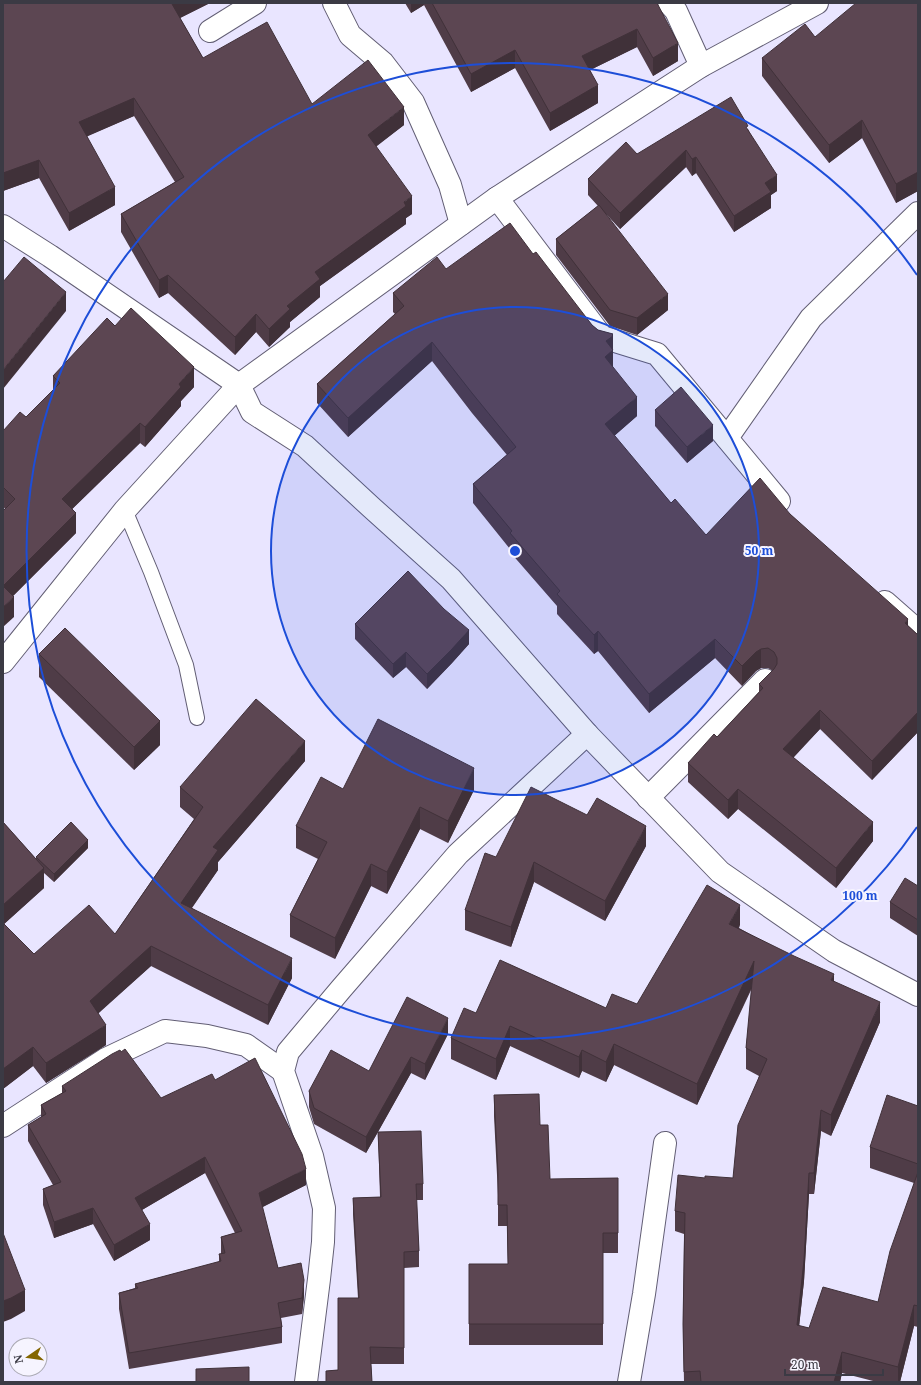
<svg xmlns="http://www.w3.org/2000/svg" width="921" height="1385" font-family="'Noto Serif',serif">
<rect width="100%" height="100%" fill="#e9e5ff"/>
<g fill="none" stroke-linecap="round" stroke-linejoin="round">
<defs>
<path id="lane" d="M125 510 151 572 186 665 197 718"/>
<g id="street">
<path d="M334 3 350 35 383 63 413 102 450 185 461 224"/>
<path d="M669 3 676 11 701 66"/>
<path d="M210 31 255 3"/>
<path d="M497 198 602 337 657 354 779 501"/>
<path d="M3 226 50 256 239 385 252 412 305 446 372 508 451 579 587 734 720 872 834 951 918 995"/>
<path d="M727 438 811 318 918 213"/>
<path d="M885 602 918 631"/>
<path d="M3 662 125 510 239 385 497 198 701 66 817 3"/>
<path d="M648 798 765 680"/>
<path d="M3 1126 106 1059 165 1031 207 1036 246 1045 283 1071"/>
<path d="M306 1382 319 1279 323 1242 324 1208 312 1156 283 1071 288 1052 341 989 458 854 587 734"/>
<path d="M629 1382 644 1294 665 1143"/>
</g>
</defs>
<use href="#lane" stroke="#625e74" stroke-width="16"/>
<use href="#street" stroke="#625e74" stroke-width="24"/>
<use href="#lane" stroke="#fff" stroke-width="14"/>
<use href="#street" stroke="#fff" stroke-width="22"/>
</g>
<g fill="#4f3c47">
<path d="M3 3H210L180 18 203 58 312 104 404 125 376 146 412 214 406 218V224L320 286V297L290 322V327L269 347 256 332 235 355 168 293 159 298 121 232V214L175 182 134 116 87 136 115 205 69 231 39 178 3 191Z"/>
<path d="M405 3H657L678 61 653 76 637 47 590 70 598 103 550 131 515 68 471 92 424 5 411 13Z"/>
<path d="M918 3V191L896 203 862 138 829 163 762 76V58L815 37Z"/>
<path d="M748 129 777 191 771 195V208L734 232 696 173 692 176 686 167 620 229 605 213 668 310 637 335 610 326 556 255V239L598 206 588 195V179L637 154Z"/>
<path d="M533 254 592 325 598 330 613 334V368L637 416 614 436 671 503 706 535 790 514 918 635V732L872 780 820 729 793 757 873 841 836 888 738 809 728 819 688 782V763L717 737 759 692V684L773 671 768 668H761L756 671 742 686 715 658 649 713 598 651 594 654 557 614V606L510 552V549L473 503V484L507 455 472 413 432 361 348 437 317 403V384L395 314 393 312V293L446 269Z"/>
<path d="M115 326 194 387 181 401V406L145 447 140 443 72 509 76 533 13 596 14 617 5 509 3 506V431L26 417 53 390V376Z"/>
<path d="M655 410 713 441 687 463 655 426Z"/>
<path d="M355 624 469 644 452 663 427 689 406 667 393 678 355 639Z"/>
<path d="M39 654 160 745 134 770 39 677Z"/>
<path d="M305 761 218 862V870L192 908 292 978 268 1025 151 966 98 1013 106 1045 46 1083 33 1066 3 1089V822L36 859V857L88 848 54 882 44 873V888L4 924 34 954 115 934 194 819 180 807V787Z"/>
<path d="M343 789 474 790 448 843 420 829 387 894 371 886 335 959 290 937V915L318 859 296 848V826Z"/>
<path d="M646 846 605 921 534 882 511 947 465 930V910L496 857Z"/>
<path d="M918 886V936L890 918V902Z"/>
<path d="M740 925 739 928 834 981 880 1022 831 1136 821 1131 814 1194H809L804 1281 799 1326 809 1328 878 1302 914 1183 870 1168V1147L918 1106V1327L914 1326 900 1382H877L842 1373 840 1382H684L683 1324 684 1234 675 1231V1211L705 1178H733L759 1076 746 1069V1048L752 988 697 1105 614 1065 606 1082 582 1071 579 1078 510 1046 496 1080 451 1059V1038L476 1013 606 1008 637 1004Z"/>
<path d="M448 1034 425 1080 411 1073 378 1132 423 1184V1200H416L419 1251V1267L404 1268V1364H371L372 1382H326V1371L338 1370 358 1298 353 1214V1198L380 1197 378 1132 366 1153 314 1124 309 1107V1091L369 1071Z"/>
<path d="M215 1080 306 1185 262 1207 278 1268 304 1296 302 1314 281 1318 282 1327V1343L129 1369 119 1309V1293L135 1288V1284L219 1262V1254H221V1237L235 1233 205 1173 142 1210 150 1240 114 1261 93 1224 54 1238 43 1205V1189L53 1185 28 1141V1125L41 1117V1105L62 1093V1086L161 1098Z"/>
<path d="M494 1095 540 1125 550 1179 618 1178V1253H603V1345H469V1264H508L507 1226H498V1195L494 1116Z"/>
</g>
<g fill="#403139">
<path d="M173 3H210L172 22V4Z"/>
<path d="M411 3H424V5L411 13Z"/>
<path d="M637 29V47L582 74V56Z"/>
<path d="M678 43V61L653 76V58Z"/>
<path d="M515 50V68L471 92V74Z"/>
<path d="M598 85V103L550 131V113Z"/>
<path d="M134 98V116L79 140V122Z"/>
<path d="M404 107V125L368 153V135Z"/>
<path d="M862 120V138L829 163V145Z"/>
<path d="M686 150V167L620 229V213Z"/>
<path d="M696 157V173L692 176V159Z"/>
<path d="M39 160V178L3 191V173Z"/>
<path d="M918 172V191L896 203V184Z"/>
<path d="M777 175V191L771 195V208L734 232V216L765 183Z"/>
<path d="M115 187V205L69 231V213Z"/>
<path d="M412 196V214L406 218V224L320 286V297L290 322V327L269 347V329L315 272Z"/>
<path d="M168 275V293L159 298V280Z"/>
<path d="M66 292V311L3 389V370Z"/>
<path d="M668 294V310L637 335V318Z"/>
<path d="M256 314V332L235 355V337Z"/>
<path d="M613 334V370L605 357 606 341Z"/>
<path d="M432 342V361L348 437V418Z"/>
<path d="M194 367V387L181 401V406L145 447V427L179 384Z"/>
<path d="M637 397V416L605 444V424Z"/>
<path d="M140 423V443L62 519V499Z"/>
<path d="M713 425V441L687 463V447Z"/>
<path d="M76 513V533L3 606V586Z"/>
<path d="M14 597V617L3 627V607Z"/>
<path d="M908 619V639L905 623Z"/>
<path d="M469 630V644L452 663 427 689V674Z"/>
<path d="M598 631V651L594 654V635Z"/>
<path d="M715 639V658L649 713V694Z"/>
<path d="M761 649V668L756 671 742 686V666L756 652Z"/>
<path d="M406 652V667L393 678V664Z"/>
<path d="M820 710V729L783 769V749Z"/>
<path d="M918 712V732L872 780V761Z"/>
<path d="M160 721V745L134 770V747Z"/>
<path d="M305 741V761L218 862V870L181 923V903L213 847Z"/>
<path d="M474 768V790L448 843V821Z"/>
<path d="M738 789V809L728 819V800Z"/>
<path d="M420 807V829L387 894V872Z"/>
<path d="M873 822V841L836 888V868Z"/>
<path d="M646 826V846L605 921V901Z"/>
<path d="M88 840V848L54 882V874Z"/>
<path d="M534 862V882L511 947V927Z"/>
<path d="M371 864V886L335 959V938Z"/>
<path d="M44 868V888L3 925V905Z"/>
<path d="M740 905V925L729 944V924Z"/>
<path d="M151 946V966L90 1021V1001Z"/>
<path d="M292 958V978L268 1025V1005Z"/>
<path d="M754 961V982L697 1105V1084Z"/>
<path d="M834 974V995L831 980Z"/>
<path d="M880 1002V1022L831 1136V1115Z"/>
<path d="M448 1018V1034L425 1080V1064Z"/>
<path d="M106 1025V1045L46 1083V1063Z"/>
<path d="M510 1026V1046L496 1080V1059Z"/>
<path d="M614 1044V1065L606 1082V1062Z"/>
<path d="M33 1047V1066L3 1089V1069Z"/>
<path d="M582 1050V1071L579 1078V1057Z"/>
<path d="M411 1057V1073L366 1153V1137Z"/>
<path d="M821 1110V1131L814 1194V1173Z"/>
<path d="M205 1157V1173L135 1214V1198Z"/>
<path d="M306 1169V1185L259 1209V1193Z"/>
<path d="M809 1173V1194L804 1281 797 1346V1325Z"/>
<path d="M93 1208V1224L54 1238V1222Z"/>
<path d="M150 1224V1240L114 1261V1245Z"/>
<path d="M304 1280V1296L302 1314V1298Z"/>
<path d="M25 1290V1311L11 1319 3 1322V1301Z"/>
<path d="M914 1305V1326L900 1382H898V1367Z"/>
<path d="M842 1352V1373L840 1382H834Z"/>
</g>
<g fill="#5c4652" stroke="#403139">
<path d="M3 3H173L172 4 203 58 267 22 312 104 368 60 404 107 368 135 412 196 404 202 406 206 315 272 320 279 287 306 290 309 269 329 256 314 235 337 168 275 159 280 121 214 184 177 134 98 79 122 115 187 69 213 39 160 3 173Z"/>
<path d="M432 3H657L678 43 653 58 637 29 582 56 598 85 550 113 515 50 471 74Z"/>
<path d="M856 3H918V172L896 184 862 120 829 145 762 58 805 24 815 37Z"/>
<path d="M731 97 748 126 746 127 777 175 765 183 771 192 734 216 696 157 692 159 686 150 620 213 588 179 626 142 637 154Z"/>
<path d="M599 205 668 294 637 318 610 310 556 239Z"/>
<path d="M510 223 533 254 536 252 592 325 598 330 613 334 612 335 613 336 606 341 613 350 605 357 637 397 605 424 671 503 675 499 706 535 760 478 790 514 908 619 905 623 918 635V712L872 761 820 710 783 749 873 822 836 868 738 789 728 800 688 763 714 734 717 737 763 688 759 684 774 669 777 664V658L774 652 768 648 761 649 756 652 742 666 715 639 649 694 598 631 594 635 557 594 560 591 510 533 512 531 473 484 516 447 472 393 432 342 348 418 317 384 404 306 393 293 437 257 446 269Z"/>
<path d="M24 257 66 292 3 370V282Z"/>
<path d="M131 308 194 367 179 384 181 387 145 427 140 423 62 499 76 513 3 586 14 597 3 607V511L15 499 3 487V431L20 412 26 417 60 383 53 376 107 318 115 326Z"/>
<path d="M681 387 713 425 687 447 655 410Z"/>
<path d="M408 571 444 609 469 630 452 649 427 674 406 652 393 664 355 624Z"/>
<path d="M65 628 160 721 134 747 39 654Z"/>
<path d="M256 699 305 741 213 847 218 850 181 903 292 958 268 1005 151 946 90 1001 106 1025 46 1063 33 1047 3 1069V923L34 954 89 905 115 934 203 807 180 787Z"/>
<path d="M378 719 474 768 448 821 420 807 387 872 371 864 335 938 290 915 327 842 296 826 321 777 343 789Z"/>
<path d="M531 787 587 815 597 798 646 826 605 901 534 862 511 927 465 910 485 853 496 857Z"/>
<path d="M3 822 44 868 3 905Z"/>
<path d="M71 822 88 840 54 874 36 857Z"/>
<path d="M905 878 918 886V920L890 902Z"/>
<path d="M707 885 740 905 729 924 794 956 834 974 831 980 880 1002 831 1115 821 1110 814 1173H809L804 1260 797 1325 809 1328 823 1287 878 1302 890 1251 918 1172V1306L914 1305 898 1367 842 1352 834 1382H701L700 1371 684 1372 683 1324 685 1213 675 1211 678 1175 705 1178V1176L733 1178 738 1125 767 1059 746 1048 754 961 697 1084 614 1044 606 1062 582 1050 579 1057 510 1026 496 1059 451 1038 464 1008 476 1013 500 960 606 1008 612 994 637 1004Z"/>
<path d="M407 997 448 1018 425 1064 411 1057 366 1137 314 1108 309 1091 331 1050 369 1071Z"/>
<path d="M125 1049 161 1098 212 1074 215 1080 255 1058 302 1154 306 1169 259 1193 278 1268 301 1263 304 1280 302 1298 278 1303 282 1327 129 1353 119 1293 138 1288 135 1284 221 1261 219 1254 225 1253 221 1237 242 1231 205 1157 135 1198 150 1224 114 1245 93 1208 54 1222 43 1189 61 1182 28 1125 46 1114 41 1105 66 1091 62 1086 112 1054 120 1050 121 1052Z"/>
<path d="M539 1094 540 1125H548L550 1179 618 1178V1233H603V1324H469V1264H508L507 1205H498V1174L494 1095Z"/>
<path d="M887 1095 918 1106V1164L870 1147Z"/>
<path d="M421 1131 423 1184H416L419 1251 404 1252V1348L370 1347 372 1382H326V1371L338 1370V1298H359L353 1198 381 1197 378 1132Z"/>
<path d="M3 1233 25 1290 11 1298 3 1301Z"/>
<path d="M249 1367V1382H196V1369Z"/>
</g>
<circle cx="515" cy="551" r="244" fill="#1d4ed8" fill-opacity=".12"/>
<g fill="none" stroke="#1d4ed8" stroke-width="2">
<circle cx="515" cy="551" r="244"/>
<path d="M917 827A488 488 0 1 1 917 275"/>
</g>
<circle cx="515" cy="551" r="6" fill="#1d4ed8" stroke="#f6f4ff" stroke-width="2"/>
<g font-size="12" text-anchor="middle" font-weight="bold" fill="#1d4ed8" stroke="#f6f4ff" stroke-width="4" stroke-linejoin="round" paint-order="stroke">
<text x="759" y="555">50 m</text>
<text x="860" y="900">100 m</text>
</g>
<rect width="921" height="1385" fill="none" stroke="#3b3a44" stroke-width="8"/>
<g transform="translate(28 1357) rotate(257)"><circle r="19" fill="#f6f4ff" stroke="#abaab4"/>
<path d="M0-3L7 15L0 10L-7 15Z" fill="#846600"/>
<text y="-6" font-size="11" font-weight="bold" text-anchor="middle" fill="#3b3a44">N</text>
</g>
<path d="M785 1369v6h98v-6" fill="none" stroke="#3b3a44" stroke-width="2"/>
<text x="791" y="1369" font-size="12" fill="#3b3a44" stroke="#f6f4ff" stroke-width="3" paint-order="stroke">20 m</text>
</svg>
